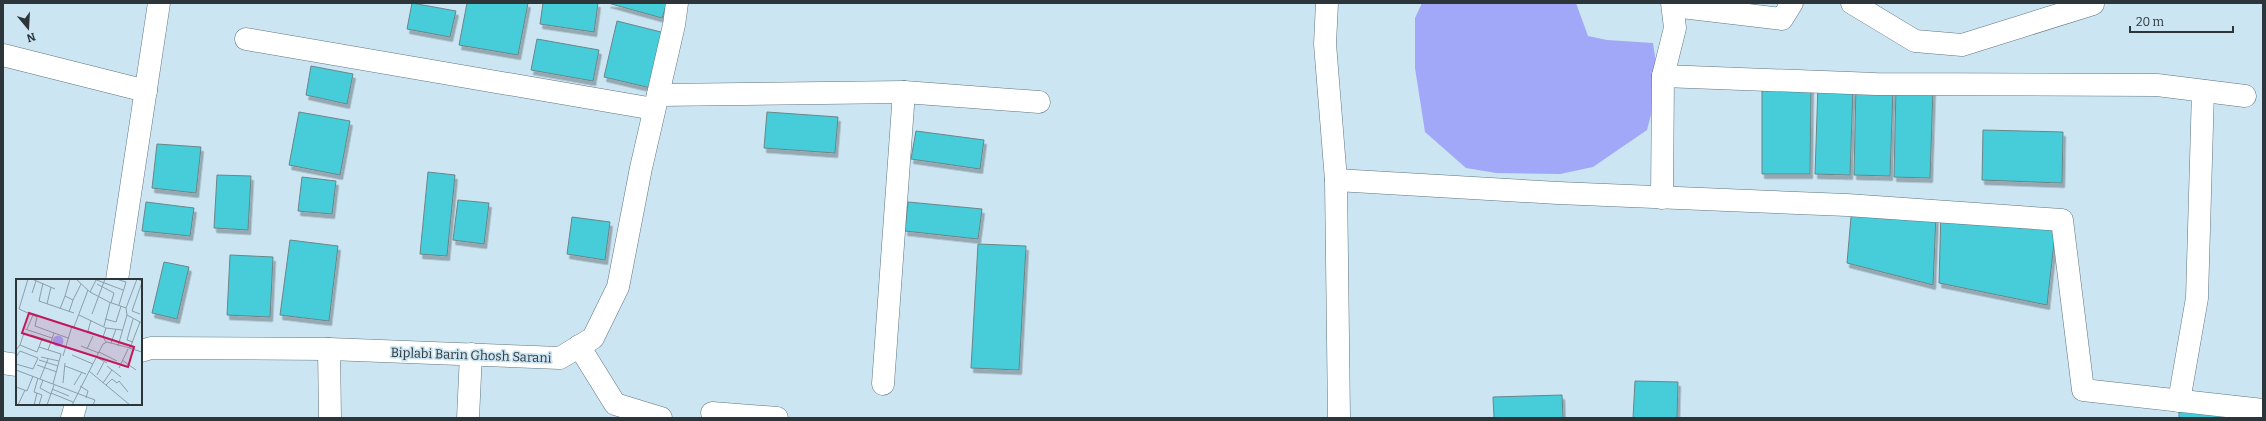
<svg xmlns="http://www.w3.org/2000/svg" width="2266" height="421" font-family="Bitter,serif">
<defs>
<filter id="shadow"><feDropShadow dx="2.5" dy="4.5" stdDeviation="0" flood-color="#0004"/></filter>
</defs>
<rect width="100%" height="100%" fill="#cce5f2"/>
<path fill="#a2a8f8" d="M1422 3H1576L1588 36 1607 40 1653 43 1659 84 1647 130 1593 167 1560 174 1496 173 1466 168 1425 132 1415 68V18Z"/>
<g fill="#46cdda" stroke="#6a8588" filter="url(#shadow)">
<path d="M412 3 456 11 450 37 407 29Z"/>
<path d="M467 3H528L518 55 459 45Z"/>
<path d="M543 3H598L594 32 540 24Z"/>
<path d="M608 3H667L662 18Z"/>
<path d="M617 21 665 33 651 88 604 77Z"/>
<path d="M537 39 599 50 593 81 531 70Z"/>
<path d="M311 66 353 74 347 104 306 95Z"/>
<path d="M1762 85H1811L1810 174H1762Z"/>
<path d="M1818 85 1853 86 1850 175 1815 174Z"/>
<path d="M1856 85 1893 87 1890 176 1854 175Z"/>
<path d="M1896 87 1933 88 1930 178 1894 177Z"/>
<path d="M299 112 350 121 340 175 289 165Z"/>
<path d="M767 112 838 117 835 153 764 148Z"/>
<path d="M1983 130 2063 132 2062 183 1982 180Z"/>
<path d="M916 131 984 140 980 169 911 159Z"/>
<path d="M157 144 201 147 196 193 152 188Z"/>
<path d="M428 172 455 175 447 256 420 254Z"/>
<path d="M217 175 251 176 248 230 214 228Z"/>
<path d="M302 177 336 181 332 214 298 211Z"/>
<path d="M458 200 489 203 484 244 453 240Z"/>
<path d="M146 202 194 208 190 236 142 231Z"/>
<path d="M908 202 982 209 978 239 905 231Z"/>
<path d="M1852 206 1936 214 1933 285 1847 263Z"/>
<path d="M1941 212 2056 225 2047 305 1939 283Z"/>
<path d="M572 217 610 222 605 260 567 254Z"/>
<path d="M290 240 338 246 329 321 280 315Z"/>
<path d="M978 244 1026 246 1019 370 971 368Z"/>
<path d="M230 255 273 257 270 317 227 315Z"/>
<path d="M164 262 189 267 177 319 152 313Z"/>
<path d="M1635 381 1678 382 1677 418H1633Z"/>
<path d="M1562 395 1563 418H1494L1493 397Z"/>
<path d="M2179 408 2248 418H2179Z"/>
</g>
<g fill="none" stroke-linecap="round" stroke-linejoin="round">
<defs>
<g id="minor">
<path d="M1327 3 1325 44 1336 180 1339 418"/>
<path d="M1852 3 1915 41 1962 45 2093 4"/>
<path d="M1673 6 1782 19 1792 3"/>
<path d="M246 39 654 109"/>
<path d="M3 55 146 91"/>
<path d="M1663 76 1876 84 2157 85 2245 96"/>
<path d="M658 95 904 92 1039 102"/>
<path d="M1336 180 1558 193 1847 205 2062 220 2083 390 2263 410"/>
<path d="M1662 198 1663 76 1675 28 1672 3"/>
<path d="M117 280 159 3"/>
<path d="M579 346 615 404 661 418"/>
<path d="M329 349 330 418"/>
<path d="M141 351 151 348 329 349 560 358 593 338 618 287 641 168 674 25 677 3"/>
<path d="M3 363 17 365"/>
<path d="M883 384 904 92"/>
<path d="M2179 401 2197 298 2203 91"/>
<path d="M712 413 777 418"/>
<path d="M72 418 76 404"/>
<path d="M468 418 471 354"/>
</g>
</defs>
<use href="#minor" stroke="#5f7580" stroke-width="23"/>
<use href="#minor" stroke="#fff" stroke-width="22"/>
</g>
<g text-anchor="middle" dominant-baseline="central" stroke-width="3.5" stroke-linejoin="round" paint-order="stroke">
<g font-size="13" fill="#2c353a" stroke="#cce5f2">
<text transform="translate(471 355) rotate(2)">Biplabi Barin Ghosh Sarani</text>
</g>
</g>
<g transform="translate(16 279)">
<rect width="126" height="126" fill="#cce5f2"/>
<path d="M36.5 62a5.5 5.5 0 1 1 11 0a5.5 5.5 0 1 1-11 0Z" fill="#a2a8f8"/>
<path fill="none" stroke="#8c9fa8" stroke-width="1" d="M12 0 3 30 21 38 19 47 52 59M16 0 39 10M54 0 49 17 57 21 65 5M60 0 74 13 93 23 110 29 111 36 126 44M78 0 107 11M100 0 110 3 103 26M27 4 23 22 58 34M81 5 98 14 95 24M74 13 80 1M16 14 20 2M31 25 35 8M110 29 121 0 126 2M44 30 49 17M53 33 57 21M76 35 89 0M124 35 116 32 126 3M63 36 90 49 87 58 90 63M89 40 100 43 105 27M75 41 72 52 85 58M88 47 94 24M90 49 106 51M9 50 36 59M11 50 17 36M15 56 34 62M117 63 111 61 117 40M95 64 100 50M4 66 8 54M65 67 83 74M102 67 111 36M23 68 45 75 37 105M113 69 126 73M71 70 77 57M0 71 4 66 21 73 26 60M32 71 38 54M83 73 101 82M56 76 77 85M47 77 56 47 58 48 72 11M0 78 4 72 22 79 17 90 0 85M25 78 43 82M80 78 91 84M23 81 42 87M106 81 120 91M21 86 41 93M49 87 70 95M91 87 105 98M103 89 112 70M0 91 79 121 77 126M73 92 114 126M81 96 88 83M22 99 18 113 26 116 23 126M24 100 32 80M27 101 24 109 35 115M47 104 49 84M87 104 96 91M58 106 66 93M90 106 96 100 101 104 103 102 112 113M64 107 72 112 70 119M0 108 11 112 17 97M36 110 53 117M35 114 57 123M2 126 9 111M18 126 21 114M31 126 38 106M56 126 87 65 91 63 114 69 124 43"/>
<path fill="#c2185b" fill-opacity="0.15" stroke="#c2185b" stroke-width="2" d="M13 34 118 68 112 88 6 54Z"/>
<rect width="126" height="126" fill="none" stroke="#2c353a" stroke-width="2"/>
</g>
<rect width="2266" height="421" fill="none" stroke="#2c353a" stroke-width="8"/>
<g transform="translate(28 28) rotate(162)" stroke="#cce5f2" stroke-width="3" paint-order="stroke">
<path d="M0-3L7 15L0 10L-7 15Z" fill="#2c353a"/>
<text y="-6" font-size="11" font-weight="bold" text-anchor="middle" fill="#2c353a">N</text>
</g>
<path d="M2130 26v6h103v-6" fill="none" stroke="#2c353a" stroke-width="2"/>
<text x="2136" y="26" font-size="12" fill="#2c353a" stroke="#cce5f2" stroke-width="3" paint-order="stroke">20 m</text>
</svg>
